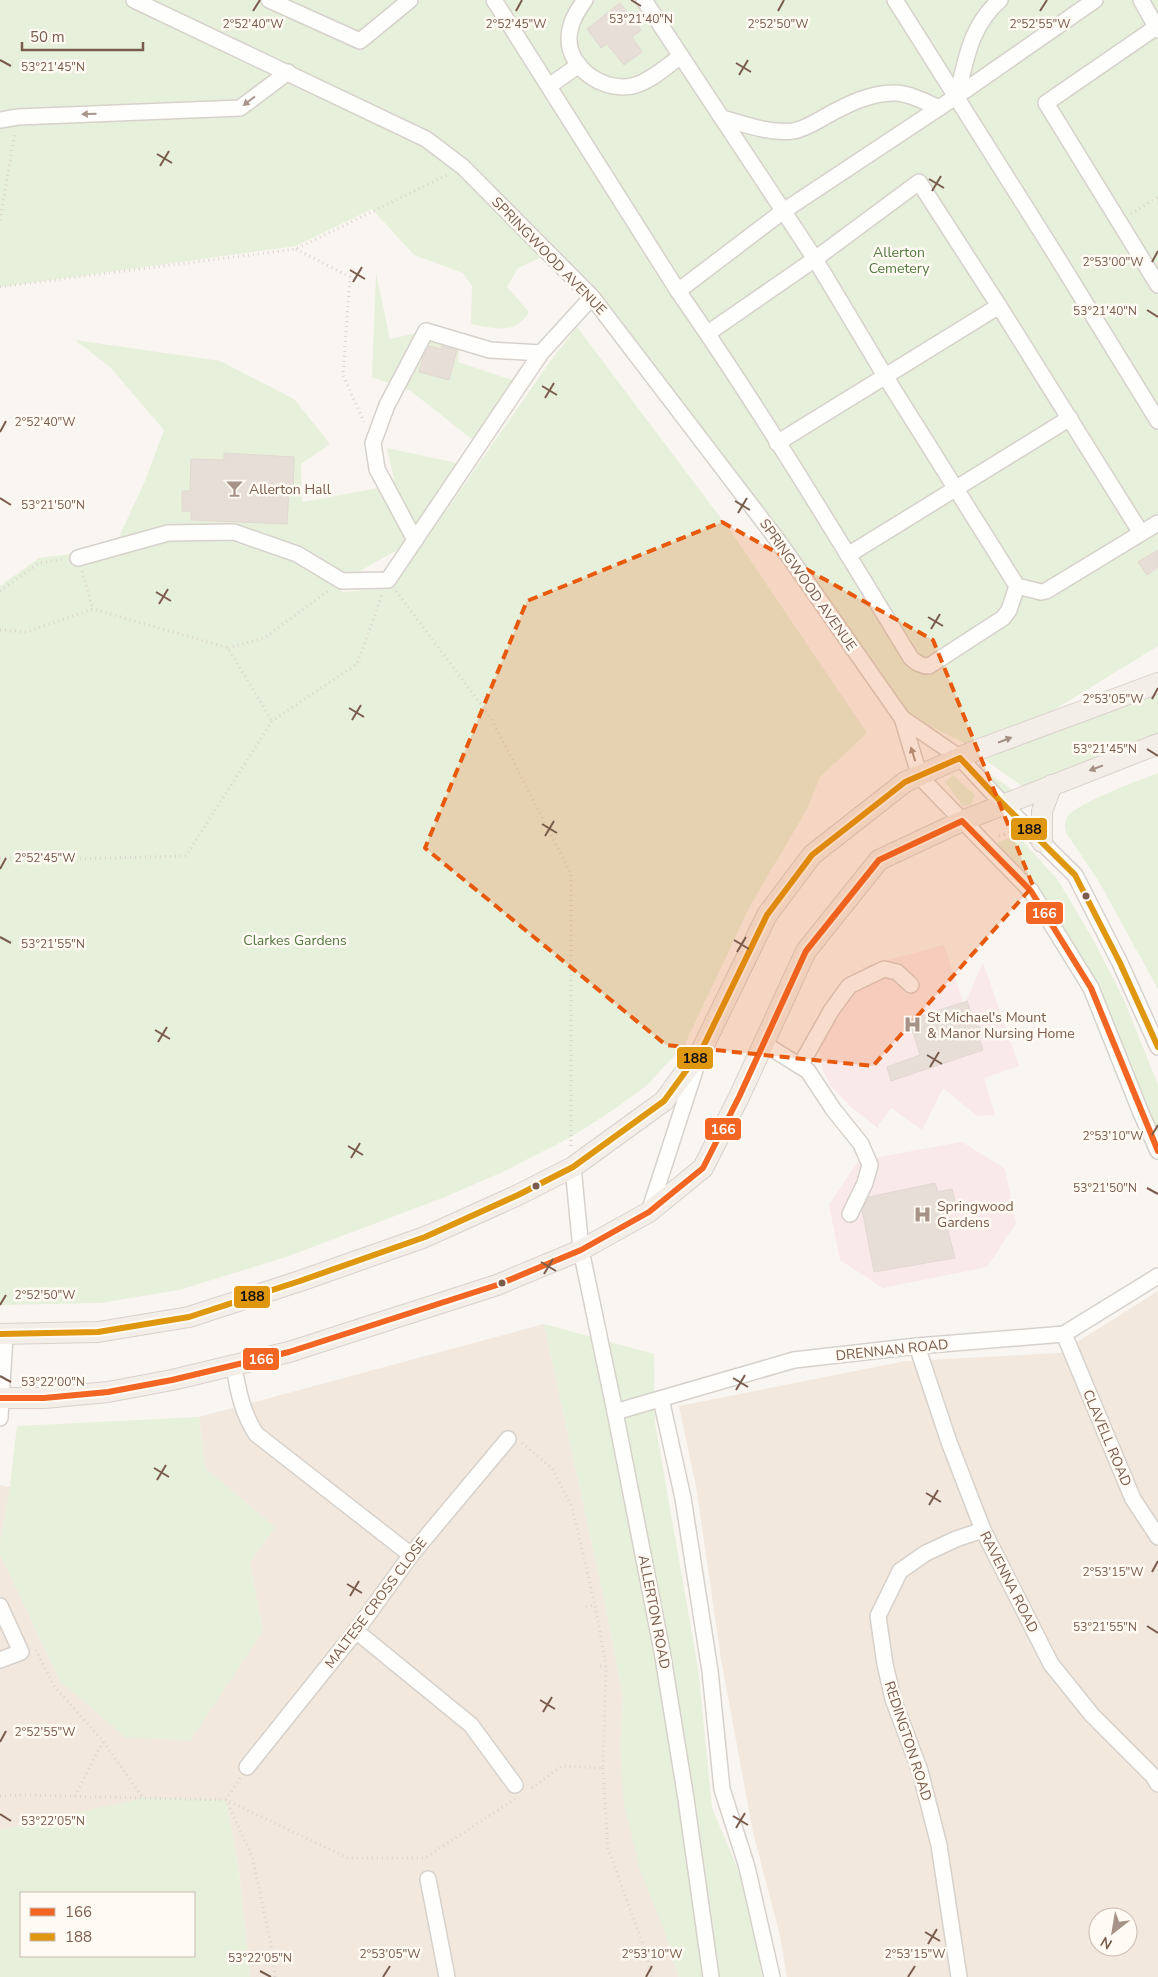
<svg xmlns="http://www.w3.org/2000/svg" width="1158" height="1977" font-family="'Nunito Sans',sans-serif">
<rect width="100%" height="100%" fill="#f9f5f0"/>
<g fill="#f2e8de" fill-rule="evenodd">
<path d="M1158 1291V1977H787L780 1936 753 1832 721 1659 697 1492 679 1406 906 1361 1060 1353ZM1098 1917H1128V1947H1098Z"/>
<path d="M544 1324 605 1604 623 1697 620 1748 664 1930 679 1977H250L239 1871 226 1800 0 1830V1554L60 1681 263 1631 250 1563 275 1527 205 1468 199 1417Z"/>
<path d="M0 1485 10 1487 0 1542Z"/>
</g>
<g fill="#fae9e9">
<path d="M944 945 963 1002 966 1001 983 963 1019 1066 984 1078 995 1115 977 1116 943 1088 922 1130 891 1108 879 1124V1129L851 1107 830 1085 823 1070 819 1048 813 1045 832 1007 865 981 862 967Z"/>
<path d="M962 1142 1005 1169 1016 1223 987 1267 883 1288 840 1260 829 1205 858 1161Z"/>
</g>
<g fill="#e7f0db" fill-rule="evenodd">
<path d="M0 0H1158V646L1052 711 967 744 906 715 784 537 597 291 557 250 518 268 507 287 529 312C514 336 494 328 471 324L472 286 463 273 414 255 372 209 296 246 0 287Z"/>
<path d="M376 273 390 339 426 331 445 337 441 349 426 345 420 372 449 379 460 341 458 362 521 383 479 445 411 391 372 377Z"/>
<path d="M577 327 732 533 867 733 820 777 807 809 750 906 685 1044 646 1086 613 1110 571 1137 498 1174 445 1197 286 1257 179 1290 100 1303 0 1305V586L39 558 80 553 117 541 145 481 164 430 110 367 75 340 220 361 294 399 330 444 301 464 302 502 395 485 387 448 466 465 415 540 353 575 341 592 392 588 549 363Z"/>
<path d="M1158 689V736L1022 786 981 757Z"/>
<path d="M981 768 1017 793 1006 798 977 771Z"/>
<path d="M1158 773V989L1098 880 1067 834C1065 828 1064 823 1067 818 1073 804 1141 780 1158 773Z"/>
<path d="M953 775 975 795 971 805 963 806 945 782Z"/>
<path d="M1017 835 1058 880 1095 943 1124 1000 1158 1085V1142L1117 1032 1080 958 1042 893 1018 864 997 843Z"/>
<path d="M544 1324 654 1354 655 1423 698 1668 712 1808 745 1886 762 1977H679L664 1930 640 1870 624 1804 620 1748 623 1697 605 1604Z"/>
<path d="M199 1417 205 1468 275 1527 250 1563 263 1631 190 1741 125 1737 60 1681 0 1554V1542L10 1487 17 1426Z"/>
<path d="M143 1798 226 1800 239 1871 250 1977H0V1830ZM21 1893H194V1956H21Z"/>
</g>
<g fill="#e6ded7" stroke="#e2d8d2">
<path d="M620 3 641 30 632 37 642 52 624 65 607 44 601 48 587 29Z"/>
<path d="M429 346 441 349 442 346 457 350 449 380 419 372 423 357Z"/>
<path d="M224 453 294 457 293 488H289L287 524 191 520V511H182V491H190L191 459 224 460Z"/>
<path d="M1158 550V567L1147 575 1138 562Z"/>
<path d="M967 1001 975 1024 981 1028 977 1032 983 1050 891 1081 887 1067 920 1055 909 1020Z"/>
<path d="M935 1183 938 1192 952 1189 956 1204 942 1208 955 1258 874 1272 862 1210 869 1197Z"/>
</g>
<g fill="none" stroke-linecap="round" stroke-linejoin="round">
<defs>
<g id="minor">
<path d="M134 0 426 139 463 167 592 297 779 542 902 718 920 777 1031 891 1091 988 1141 1113 1158 1151"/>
<path d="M269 0 360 41 410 0"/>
<path d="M494 0 678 291"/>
<path d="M585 0C576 12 569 24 569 39 569 70 607 94 636 85 652 80 667 66 681 56"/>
<path d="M644 0 815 259 885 376 1017 586 1041 592 1046 591 1158 523"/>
<path d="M895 0 1052 249 1158 421"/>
<path d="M1141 0 1158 30"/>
<path d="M1158 26 1046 103 1158 285"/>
<path d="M549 86 579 65"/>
<path d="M957 96C966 60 970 26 1000 0"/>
<path d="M722 118C744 124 770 134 793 131 806 129 817 121 828 115 848 104 872 92 896 93 911 94 926 102 939 108"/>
<path d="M0 120 18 117 240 108 288 72"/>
<path d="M708 333 815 259 919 182 999 306 1141 533"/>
<path d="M541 353 490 350 426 331 387 405 373 443 377 469 415 540 541 353 592 297"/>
<path d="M777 443 999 306"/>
<path d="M848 555 1070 418"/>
<path d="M78 558 168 533 234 532 297 554 342 581 388 580 415 540"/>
<path d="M1017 586 1009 610 1003 618 929 666C921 666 917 663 911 658 835 534 761 410 678 291L782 212 957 96 1095 0"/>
<path d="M902 718 960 758 1003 804 1075 875 1120 963 1158 1047"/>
<path d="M763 1043 808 1071 833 1109 861 1144 870 1165 865 1183 850 1214"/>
<path d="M800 1066 831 1011 849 986 884 969 897 972 911 985"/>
<path d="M573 1167 581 1250 615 1412 662 1651 686 1799 711 1977"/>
<path d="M649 1212 698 1061"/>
<path d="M1064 1334 1133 1499 1158 1537"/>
<path d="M917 1346 949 1442 983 1530 1051 1664 1092 1715 1153 1776 1158 1784"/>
<path d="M234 1366C238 1391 242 1412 256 1434L411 1555"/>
<path d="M661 1399 683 1498 710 1671 722 1789 747 1867 772 1977"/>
<path d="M615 1412 794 1360 917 1346 1064 1334 1158 1276"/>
<path d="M0 1418 5 1335"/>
<path d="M0 1606 21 1652 0 1660"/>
<path d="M356 1631 471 1725 515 1785"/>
<path d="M247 1767 356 1631 411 1555 508 1439"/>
<path d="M428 1879 447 1977"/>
<path d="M959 1977 939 1845 920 1771 893 1699 885 1664 878 1616 900 1571 926 1553 956 1539 983 1530"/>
</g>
<g id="major">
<path d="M1042 842V811L1052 785"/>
<path d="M0 1334 98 1332 189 1317 300 1281 425 1237 518 1195 573 1167 664 1101 702 1049 767 915 812 855 905 782 972 752 1158 683"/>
<path d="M0 1398H44L108 1392 172 1380 289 1352 497 1285 581 1250 649 1212 703 1168 739 1097 806 951 879 860 962 821 1158 744"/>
</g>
</defs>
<use href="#minor" stroke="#d7d1cb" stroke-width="18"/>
<use href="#major" stroke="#dad1cc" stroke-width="22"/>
<g stroke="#dcd5d0" stroke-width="3" stroke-dasharray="1 4" stroke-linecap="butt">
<path d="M1131 214 1158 197"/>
<path d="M0 220 15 132"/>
<path d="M296 249 350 277 343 375 364 422"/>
<path d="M0 287 296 249 449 174"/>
<path d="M82 571 93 609"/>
<path d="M0 591 39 563 64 559"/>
<path d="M396 591 491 718 571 874V1146"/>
<path d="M0 630 27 632 93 609 228 648 272 721"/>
<path d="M228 648 264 638 329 590"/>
<path d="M999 836 1012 832"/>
<path d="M0 858 75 859 186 856 272 721 357 664 382 595"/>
<path d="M522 1443 552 1468 572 1507 595 1605 606 1667 603 1768 562 1766 529 1790"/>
<path d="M586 1607 595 1605"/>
<path d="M36 1650 54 1686 103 1741 143 1798"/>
<path d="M600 1666 606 1667"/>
<path d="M603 1768 608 1848 645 1950 652 1977"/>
<path d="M240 1778 226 1800 252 1856 271 1944 275 1977"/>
<path d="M0 1796 24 1795 226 1800 348 1858H425L515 1799"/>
<path d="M75 1796 103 1741"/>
</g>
<use href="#minor" stroke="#fefefd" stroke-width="15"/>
<use href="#major" stroke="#f3eee8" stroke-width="20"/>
<defs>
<path id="bus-1" d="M0 1398H44L108 1392 172 1380 289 1352 497 1285 581 1250 649 1212 703 1168 739 1097 806 951 879 860 962 821 1031 891 1091 988 1158 1151"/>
<path id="bus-2" d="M0 1334 98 1332 189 1317 300 1281 425 1237 518 1195 573 1167 664 1101 702 1049 767 915 812 855 905 782 960 758 1003 804 1075 875 1120 963 1158 1047"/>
</defs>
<use href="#bus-1" stroke="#fffaf3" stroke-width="10"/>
<use href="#bus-2" stroke="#fffaf3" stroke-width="10"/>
<use href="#bus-1" stroke="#f26522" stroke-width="6"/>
<use href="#bus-2" stroke="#de970f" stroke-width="6"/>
</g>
<defs><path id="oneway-solid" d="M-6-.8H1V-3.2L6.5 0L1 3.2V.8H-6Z" transform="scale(1.25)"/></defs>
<g fill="#a8958b">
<use href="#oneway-solid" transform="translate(249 101) rotate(143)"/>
<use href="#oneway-solid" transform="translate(89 114) rotate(178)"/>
<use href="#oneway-solid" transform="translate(913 754) rotate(-107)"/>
</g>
<g fill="#a48f83">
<use href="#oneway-solid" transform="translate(1005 740) rotate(-21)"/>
<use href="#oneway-solid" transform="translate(1096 768) rotate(159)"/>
</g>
<path fill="#e8590c" fill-opacity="0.2" stroke="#e8590c" stroke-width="4" stroke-dasharray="10 6" stroke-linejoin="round" d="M722 522 933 640 1033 886 873 1066 666 1045 425 848 527 601Z"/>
<path fill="none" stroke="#7a5c4d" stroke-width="2" d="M631 0 641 6M253 11 260 0M516 11 522 0M778 11 784 0M1040 11 1047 0M0 60 11 66M736 63 751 72M739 75 748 60M157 154 172 163M160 166 169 151M929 179 944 188M932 191 941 176M1152 262 1158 251M350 270 365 279M353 282 362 267M1147 310 1158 317M542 386 557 395M545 398 554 383M0 432 6 421M0 498 11 505M735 501 750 510M738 513 747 498M156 592 171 601M159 604 168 589M928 617 943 626M931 629 940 614M1152 699 1158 688M349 708 364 717M352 720 361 705M1147 749 1158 756M542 824 557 833M545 836 554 821M0 869 6 858M0 937 11 943M734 940 749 949M737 952 746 937M155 1030 170 1039M158 1042 167 1027M927 1055 942 1064M930 1067 939 1052M1152 1135 1158 1125M348 1146 363 1155M351 1158 360 1143M1147 1188 1158 1194M541 1262 556 1271M544 1274 553 1259M0 1305 6 1295M0 1376 11 1382M733 1378 748 1387M736 1390 745 1375M154 1468 169 1477M157 1480 166 1465M926 1493 941 1502M929 1505 938 1490M1152 1572 1158 1561M347 1584 362 1593M350 1596 359 1581M1147 1626 1158 1633M540 1700 555 1709M543 1712 552 1697M0 1742 6 1731M0 1814 11 1821M733 1816 748 1825M736 1828 745 1813M925 1932 940 1941M928 1944 937 1929M260 1971 271 1977M383 1977 390 1966M646 1977 652 1966M908 1977 915 1966"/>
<defs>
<symbol id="bar-bare" viewBox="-9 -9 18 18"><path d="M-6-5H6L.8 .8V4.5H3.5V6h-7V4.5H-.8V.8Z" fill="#a69286" stroke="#fffaf3" stroke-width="2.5" paint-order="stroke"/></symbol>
<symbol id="hospital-bare" viewBox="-9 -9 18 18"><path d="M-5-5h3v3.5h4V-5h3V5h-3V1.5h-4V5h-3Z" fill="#a69286" stroke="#fffaf3" stroke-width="2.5" paint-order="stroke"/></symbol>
</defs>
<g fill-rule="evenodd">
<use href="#bar-bare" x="222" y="476" width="25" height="25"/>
<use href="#hospital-bare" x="900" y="1012" width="25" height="25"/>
<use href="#hospital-bare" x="910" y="1202" width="25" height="25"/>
</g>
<g fill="#7a5c4d" stroke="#fffaf3" stroke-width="2">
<circle cx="1086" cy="896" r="4.5"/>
<circle cx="536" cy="1186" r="4.5"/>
<circle cx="502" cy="1283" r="4.5"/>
</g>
<g text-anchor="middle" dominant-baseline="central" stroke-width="5" stroke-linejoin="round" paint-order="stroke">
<g font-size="14" fill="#537a41" stroke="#fffaf3">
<text x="899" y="252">Allerton<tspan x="899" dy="16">Cemetery</tspan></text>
<text x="295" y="940">Clarkes Gardens</text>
</g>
<g font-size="14" fill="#7a5c4d" stroke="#fffaf3">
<text transform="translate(549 256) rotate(46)">SPRINGWOOD AVENUE</text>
<text transform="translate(808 585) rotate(55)">SPRINGWOOD AVENUE</text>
<text transform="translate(892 1350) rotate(-6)">DRENNAN ROAD</text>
<text transform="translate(1107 1438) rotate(67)">CLAVELL ROAD</text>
<text transform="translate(1009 1582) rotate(63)">RAVENNA ROAD</text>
<text transform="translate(376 1603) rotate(-53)">MALTESE CROSS CLOSE</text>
<text transform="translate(654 1612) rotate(79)">ALLERTON ROAD</text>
<text transform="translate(908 1741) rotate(72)">REDINGTON ROAD</text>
</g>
<g font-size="14" fill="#7a5c4d" stroke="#fffaf3" text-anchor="start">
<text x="249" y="489">Allerton Hall</text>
<text x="927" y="1017">St Michael's Mount<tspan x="927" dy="16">&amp; Manor Nursing Home</tspan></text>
<text x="937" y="1206">Springwood<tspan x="937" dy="16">Gardens</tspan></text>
</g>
</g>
<g font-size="12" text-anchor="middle" fill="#7a5c4d" stroke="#fffaf3" stroke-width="5" stroke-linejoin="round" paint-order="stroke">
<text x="641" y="23">53°21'40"N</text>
<text x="778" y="28">2°52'50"W</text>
<text x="253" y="28">2°52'40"W</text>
<text x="516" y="28">2°52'45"W</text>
<text x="1040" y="28">2°52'55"W</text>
<text x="53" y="71">53°21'45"N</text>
<text x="1113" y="266">2°53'00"W</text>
<text x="1105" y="315">53°21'40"N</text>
<text x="45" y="426">2°52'40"W</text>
<text x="53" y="509">53°21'50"N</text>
<text x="1113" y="703">2°53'05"W</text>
<text x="1105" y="753">53°21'45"N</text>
<text x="45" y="862">2°52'45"W</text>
<text x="53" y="948">53°21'55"N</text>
<text x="1113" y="1140">2°53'10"W</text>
<text x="1105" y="1192">53°21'50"N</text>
<text x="45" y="1299">2°52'50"W</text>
<text x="53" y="1386">53°22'00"N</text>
<text x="1113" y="1576">2°53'15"W</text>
<text x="1105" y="1631">53°21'55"N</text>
<text x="45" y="1736">2°52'55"W</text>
<text x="53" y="1825">53°22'05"N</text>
<text x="390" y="1958">2°53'05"W</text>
<text x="652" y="1958">2°53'10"W</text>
<text x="915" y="1958">2°53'15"W</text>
<text x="260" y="1962">53°22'05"N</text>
</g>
<g stroke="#fffaf3" stroke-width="2">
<rect x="1010" y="817" width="38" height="24" rx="5" fill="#de970f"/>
<rect x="1025" y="901" width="39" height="24" rx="5" fill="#f26522"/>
<rect x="676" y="1046" width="38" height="24" rx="5" fill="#de970f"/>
<rect x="704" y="1117" width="38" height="24" rx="5" fill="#f26522"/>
<rect x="233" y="1285" width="38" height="24" rx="5" fill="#de970f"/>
<rect x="242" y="1347" width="38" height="24" rx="5" fill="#f26522"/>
</g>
<g font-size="14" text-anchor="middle" font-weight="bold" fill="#fff">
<text x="1044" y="918">166</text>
<text x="723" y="1134">166</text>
<text x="261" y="1364">166</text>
</g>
<g font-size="14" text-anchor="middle" font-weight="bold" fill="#111">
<text x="1029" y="834">188</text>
<text x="695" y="1063">188</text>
<text x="252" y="1301">188</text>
</g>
<rect x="20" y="1892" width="175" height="65" fill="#fffaf3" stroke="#cabbb1"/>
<rect x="30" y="1908" width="25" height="8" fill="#f26522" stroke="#cabbb1"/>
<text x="65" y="1917" font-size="15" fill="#7a5c4d">166</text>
<rect x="30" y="1933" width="25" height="8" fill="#de970f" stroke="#cabbb1"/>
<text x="65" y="1942" font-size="15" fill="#7a5c4d">188</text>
<g transform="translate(1113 1932) rotate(211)"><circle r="24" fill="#fffaf3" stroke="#cabbb1"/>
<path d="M0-4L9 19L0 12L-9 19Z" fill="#a69286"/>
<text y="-8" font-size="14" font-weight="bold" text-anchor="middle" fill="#7a5c4d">N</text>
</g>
<path d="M22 42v8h121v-8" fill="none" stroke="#7a5c4d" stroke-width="2.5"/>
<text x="30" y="42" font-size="15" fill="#7a5c4d" stroke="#fffaf3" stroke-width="4" paint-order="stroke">50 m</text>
</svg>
